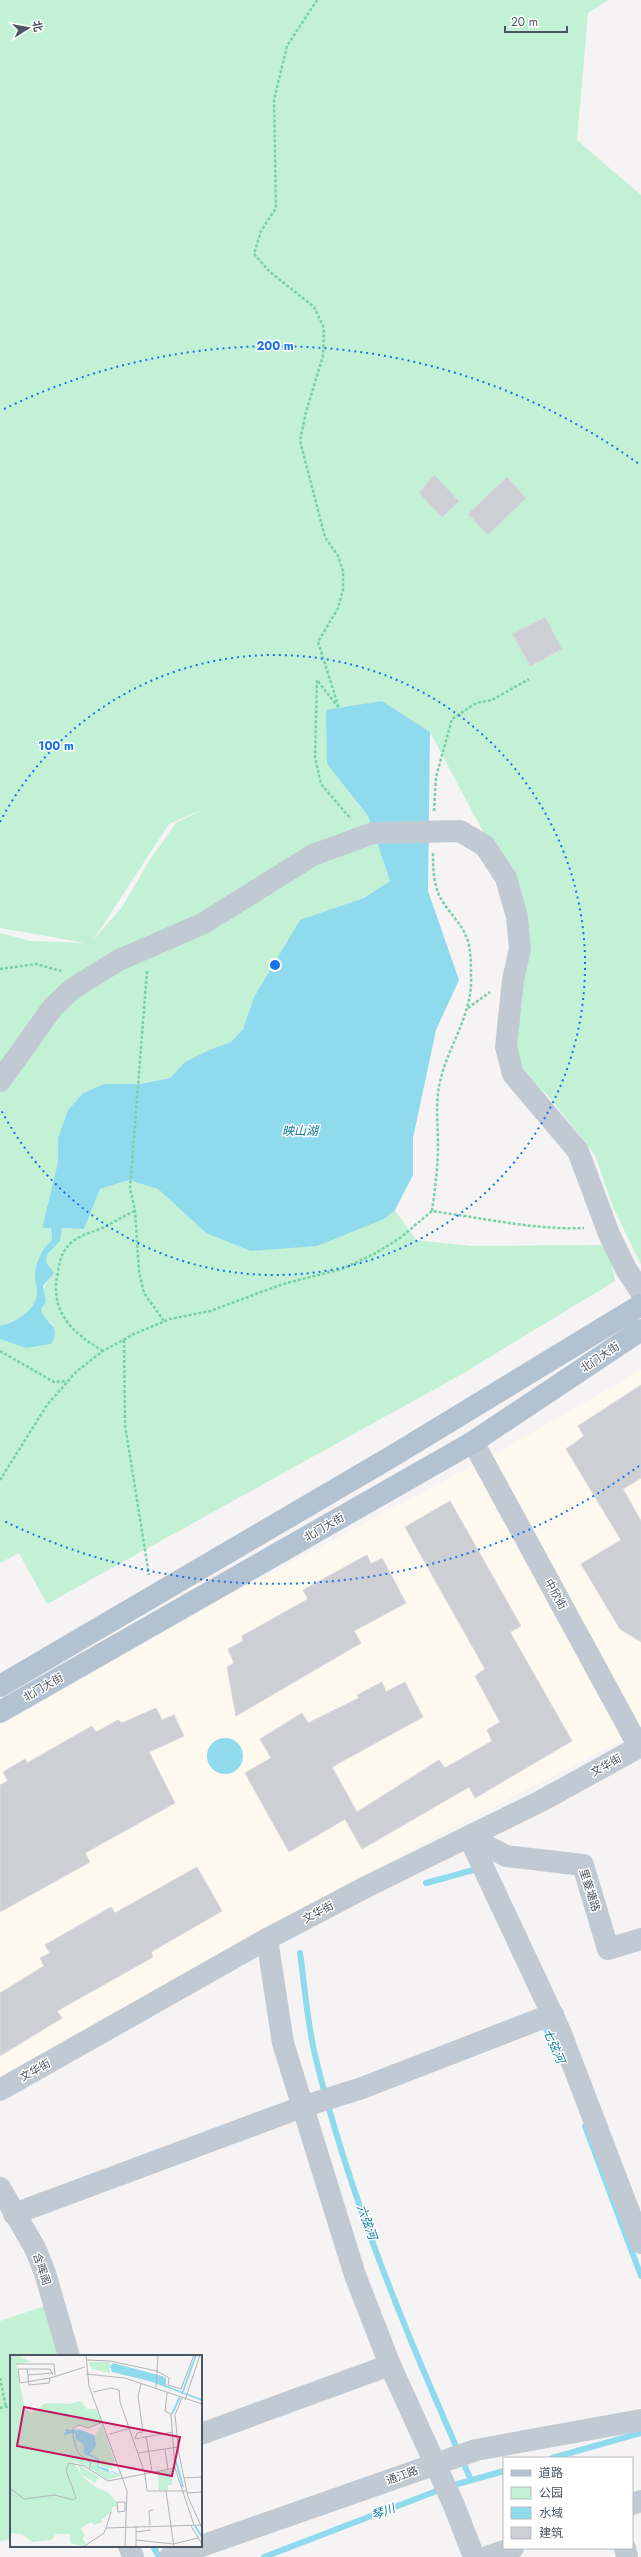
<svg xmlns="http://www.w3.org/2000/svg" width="641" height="2557" font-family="Jost,'Noto Sans SC',sans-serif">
<rect width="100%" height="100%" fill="#f5f3f3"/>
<path fill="#fdf9ef" d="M641 1370V1730L360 1877 0 2076V1725L221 1600 503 1449Z"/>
<g fill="#c3f1d5" fill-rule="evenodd">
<path d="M0 0H608L588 13 577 140 641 195V1265L613 1207 595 1155 550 1098 524 1073 514 1037 522 905 430 732 382 701 327 764 368 816 390 881 364 898 300 921 254 997 243 1029 231 1042 209 1050 185 1062 170 1078 140 1084H104L83 1093 68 1110 58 1138V1162L42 1227 51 1228 52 1240C41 1250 34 1264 35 1279 36 1283 38 1288 37 1292 36 1311 16 1322 0 1326V933L30 941 86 943 0 928ZM206 808 176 823 149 861 122 907 93 940 169 824Z"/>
<path d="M129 1180 158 1189 206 1233 284 1247 317 1246 395 1210 416 1240 471 1246 608 1245 615 1281 462 1374 47 1604 19 1553 0 1563V1339L26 1348 54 1325C50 1322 44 1318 42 1314 37 1304 43 1286 49 1280L50 1266 46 1262 47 1255 60 1241 62 1228 84 1229 100 1189Z"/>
<path d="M45 2306 59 2356H11V2539L0 2541V2321Z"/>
</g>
<g fill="#90daee">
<path d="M382 701 430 732 428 891 459 980 436 1030 413 1138V1175L395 1210 384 1219 317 1246 251 1251 206 1233 158 1189 129 1180 100 1189 84 1229 62 1228 60 1241 47 1255 46 1262 54 1273 43 1286 46 1302 41 1309C44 1325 63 1323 51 1344L26 1348 0 1339V1326C16 1322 36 1311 37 1292 37 1288 36 1283 35 1279 34 1264 41 1250 52 1240L51 1228H42L58 1162V1138L68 1110 83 1093 104 1084H140L170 1078 185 1062 209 1050 231 1042 243 1029 254 997 300 920 364 898 390 881 368 816 327 764 326 710Z"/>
<circle cx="225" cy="1756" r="18"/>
</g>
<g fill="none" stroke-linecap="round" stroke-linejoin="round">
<g stroke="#90daee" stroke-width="6">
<path d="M426 1883 477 1869 478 1872"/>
<path d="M300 1953C305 1987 307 2022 315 2055 350 2201 410 2343 471 2480"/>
<path d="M543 2022 557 2054"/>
<path d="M585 2126 641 2276"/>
<path d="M552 2458 641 2433"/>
<path d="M153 2546 159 2557"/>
<path d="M264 2557 447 2487 504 2471"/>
</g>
</g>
<g fill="#cdcfd5" stroke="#d7d9de">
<path d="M434 475 459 501 442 517 419 493Z"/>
<path d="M507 477 526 498 488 535 468 514Z"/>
<path d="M545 617 562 649 530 666 513 634Z"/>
<path d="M641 1385V1478L623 1489 641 1521V1642L620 1629 581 1564 621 1540 566 1449 584 1436 578 1426Z"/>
<path d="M450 1501 521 1626 510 1632 572 1741 475 1798 469 1787 362 1849 345 1819 289 1852 245 1773 271 1758 260 1739 302 1713 308 1723 359 1698 357 1695 382 1682 386 1692 405 1682 423 1717 332 1767 357 1812 439 1760 445 1768 492 1741 487 1730 500 1722 475 1676 485 1669 405 1527Z"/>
<path d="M367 1555 371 1564 382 1558 406 1603 354 1631 361 1643 236 1716 227 1667 234 1663 228 1649 243 1641 242 1636 308 1599 303 1590Z"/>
<path d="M156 1708 162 1720 174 1715 184 1736 149 1752 175 1803 85 1853 90 1862 0 1912V1785L8 1781 3 1772 25 1759 27 1763 92 1726 96 1732 118 1720 122 1723Z"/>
<path d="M197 1867 222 1911 151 1952 153 1957 57 2011 62 2018 0 2056V1993L44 1966 40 1958 50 1953 45 1945 111 1907 115 1913Z"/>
</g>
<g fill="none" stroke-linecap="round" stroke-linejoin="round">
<g stroke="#7ad0a6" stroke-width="2.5" stroke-dasharray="3 2" stroke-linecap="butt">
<path d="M317 0 287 46 274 100 276 208 261 231 254 254 270 272 314 307 324 328 323 356 306 412 300 441 325 537 338 556 343 571V590L338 608 318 642 339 708 317 680 315 757 321 784 351 819"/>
<path d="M434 811 436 777 452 719 476 703 492 700 529 679"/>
<path d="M0 969 36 964 61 971"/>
<path d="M147 971 130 1188 135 1211 139 1271 144 1293 164 1321"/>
<path d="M468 1008 490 992"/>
<path d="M432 1211C435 1189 438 1167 438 1145 438 1124 435 1103 440 1082 448 1045 473 1015 471 975 471 964 471 946 466 936 461 923 450 914 443 902 433 887 433 869 433 852"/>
<path d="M124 1340 125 1425 149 1575"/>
<path d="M0 1351 54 1382 67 1381"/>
<path d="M103 1351C71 1332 49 1311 58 1272 60 1259 62 1251 72 1242 80 1235 93 1232 102 1228 113 1223 123 1216 135 1211"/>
<path d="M0 1480 47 1405 77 1371 103 1351 134 1334 170 1319 210 1311 283 1284 342 1269 374 1254 400 1238 432 1211C483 1218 533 1230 584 1228"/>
<path d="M0 2378 6 2407"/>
<path d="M0 2408 11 2406"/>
</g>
<g stroke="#c1cad2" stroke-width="22">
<path d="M0 1081 53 1007 72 989 119 960 202 924 313 855 373 833 460 831 485 846 506 878 517 917 520 949 513 980 506 1047 513 1074 578 1151 609 1234 626 1269 641 1292"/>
<path d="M473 1442 639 1747"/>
<path d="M469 1837 560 2031 641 2243"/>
<path d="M469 1837 506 1856 583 1865 608 1949 641 1939"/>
<path d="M267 1939 283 2043 355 2275 390 2365 453 2503 474 2557"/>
<path d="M0 2090 267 1939 366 1887 541 1801 641 1746"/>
<path d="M0 2188 35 2248 45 2273 69 2356"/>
<path d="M14 2214 302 2107 362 2088 553 2014"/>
<path d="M201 2434 390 2365"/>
<path d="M632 2504 641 2501"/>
<path d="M129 2546 133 2557"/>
<path d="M625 2548 627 2557"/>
<path d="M170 2557 476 2450 641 2420"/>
<path d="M487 2557 513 2548"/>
</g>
<g stroke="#b3c2d1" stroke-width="22">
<path d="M0 1686 391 1457 641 1305"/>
<path d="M0 1712 473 1442 641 1330"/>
</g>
</g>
<g fill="none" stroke="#1a73e8" stroke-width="2" stroke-dasharray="2 4">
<path d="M0 822A310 310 0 1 1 0 1108"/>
<path d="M639 1466A619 619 0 0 1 4 1521M4 409A619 619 0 0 1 639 464"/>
</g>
<g text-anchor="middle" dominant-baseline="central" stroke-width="3" stroke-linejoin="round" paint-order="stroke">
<g font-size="11" fill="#4a5661" stroke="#fff">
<text transform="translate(600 1357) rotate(-34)">北门大街</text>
<text transform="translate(324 1527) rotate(-30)">北门大街</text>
<text transform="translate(556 1594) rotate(61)">中欣街</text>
<text transform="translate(43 1687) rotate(-30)">北门大街</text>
<text transform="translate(606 1765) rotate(-29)">文华街</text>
<text transform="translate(590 1890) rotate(72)">里菱塘路</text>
<text transform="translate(318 1912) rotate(-28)">文华街</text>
<text transform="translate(35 2070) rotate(-29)">文华街</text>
<text transform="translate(42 2269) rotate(72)">含晖阁</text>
<text transform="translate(402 2475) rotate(-20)">通江路</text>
</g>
<g font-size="12" font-style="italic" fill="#0c7c9b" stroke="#fff">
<text x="300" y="1131">映山湖</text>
<text transform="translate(554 2046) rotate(67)">七弦河</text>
<text transform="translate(367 2222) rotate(70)">六弦河</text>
<text transform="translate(383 2512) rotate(-21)">琴川</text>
</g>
</g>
<g transform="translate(10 2355)">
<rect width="192" height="192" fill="#f5f3f3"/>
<path d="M0 0H8L20 7 6 9 15 55 22 58 35 48 59 49 71 46 77 54H86L92 67 78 72 68 70 54 76 57 80 65 78 73 89 74 98 82 103 80 97 86 91 85 81 92 69 105 107 102 108 103 113 98 114 87 109V112L106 121 109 116 110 121 97 125 78 112 63 106 72 121 87 133 98 137 107 147V152H102V157L91 165 93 167 84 170 81 167 71 173 75 181 72 184 76 188 73 191 60 188V179H46L41 185 22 187 12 179 0 178ZM79 7H100V18L82 14ZM69 110 89 122 85 128 71 119ZM162 115V130H158V136L149 135 148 116Z" fill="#c3f1d5"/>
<path d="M103 8 152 21 156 23V30L160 32 192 44V46L139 26 102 17 100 11ZM56 74 72 75 85 81 86 91 80 99 89 104 88 111 98 114 100 118 102 116 106 118 107 121 103 117 100 118 87 112V104L74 99 73 89 66 84 65 78 54 80Z" fill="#90daee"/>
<path fill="none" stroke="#90daee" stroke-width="2" d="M172 39 186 0M162 59 170 42M166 106 173 132M185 171 192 182"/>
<path fill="none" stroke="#b1b4b9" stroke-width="1" d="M76 0 79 31 117 136 115 192M77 5 100 6 147 16 159 23 158 30 171 34 184 0M6 9H44L45 20M17 14 19 30 39 28 40 23M76 19 115 23 192 49M18 20 43 18M43 20 40 14H8L10 28 40 23 75 12M146 34 148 0M83 37 101 33 109 35 110 47 135 119 137 136H176M157 38 155 56 161 59 165 113 184 170M172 43 165 60 169 99 178 142 192 173M175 45 190 0M100 79 121 73M136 81 142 116M125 84 127 78 133 77 128 41 131 29M125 84 163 77M155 95 158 114M128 98 168 92M79 114 81 108 68 98 63 82V73L69 70 78 73 93 67M174 123 192 122M0 133 14 144 45 140 63 145 66 143 56 115 59 108 74 111 98 126 165 113M156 136 164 192M177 138 192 137M107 147H115V156L108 157ZM140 170 139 156 143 155M181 171 192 189M96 173 101 157M126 177 141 175M126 185 163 189 188 183M73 192 94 178 96 173 192 170M126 192V171"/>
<path fill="#c2185b" fill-opacity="0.15" stroke="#c2185b" stroke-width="2" d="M14 52 170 82 162 121 7 91Z"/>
<rect width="192" height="192" fill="none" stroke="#4a5661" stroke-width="2"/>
</g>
<circle cx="275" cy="965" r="6" fill="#1a73e8" stroke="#fff" stroke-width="2"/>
<g font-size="12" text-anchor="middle" font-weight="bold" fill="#1a73e8" stroke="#fff" stroke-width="3" stroke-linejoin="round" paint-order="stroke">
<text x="275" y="350">200 m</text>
<text x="56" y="750">100 m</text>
</g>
<rect x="503" y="2457" width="130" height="92" fill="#ffffff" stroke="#b7bbc0"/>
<rect x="511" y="2470" width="20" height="6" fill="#b3c2d1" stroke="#b7bbc0"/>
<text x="539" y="2477" font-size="12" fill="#4a5661">道路</text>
<rect x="511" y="2487" width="20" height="12" fill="#c3f1d5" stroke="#b7bbc0"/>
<text x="539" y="2497" font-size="12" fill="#4a5661">公园</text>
<rect x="511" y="2507" width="20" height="12" fill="#90daee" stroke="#b7bbc0"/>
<text x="539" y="2517" font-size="12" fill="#4a5661">水域</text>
<rect x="511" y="2527" width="20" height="12" fill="#cdcfd5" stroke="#b7bbc0"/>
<text x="539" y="2537" font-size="12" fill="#4a5661">建筑</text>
<g transform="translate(28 28) rotate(79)" stroke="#ffffff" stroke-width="3" paint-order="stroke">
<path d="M0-3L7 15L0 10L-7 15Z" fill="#4a5661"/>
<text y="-6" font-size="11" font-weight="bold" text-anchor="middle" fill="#4a5661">北</text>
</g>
<path d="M505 26v6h62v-6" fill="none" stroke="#4a5661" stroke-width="2"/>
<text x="511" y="26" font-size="12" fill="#4a5661" stroke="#ffffff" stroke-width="3" paint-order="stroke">20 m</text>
</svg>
